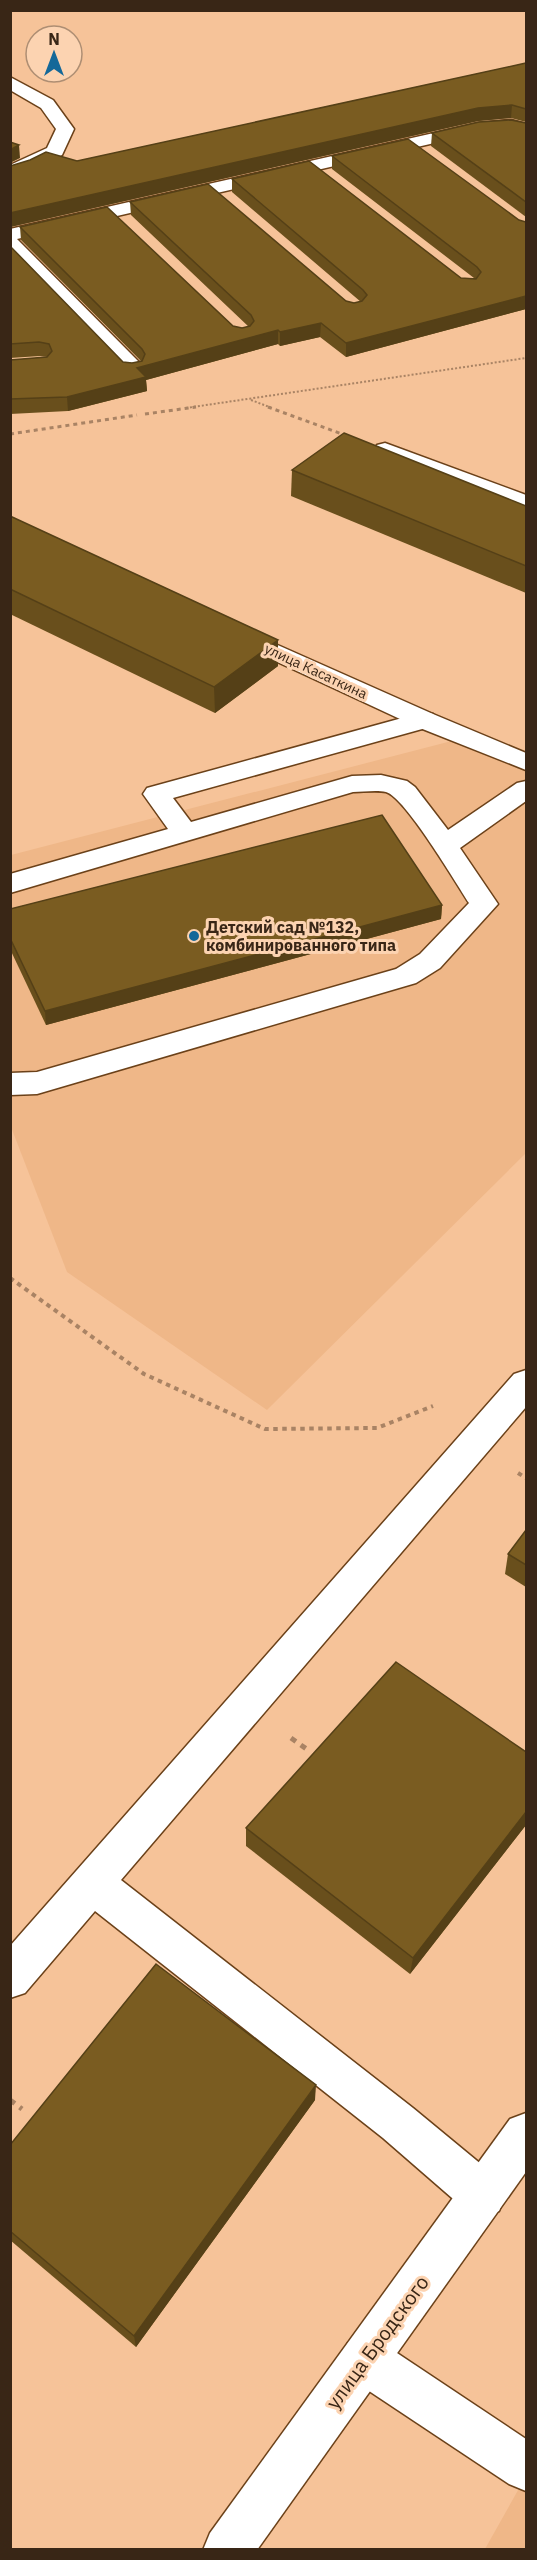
<svg xmlns="http://www.w3.org/2000/svg" width="537" height="2560" font-family="'IBM Plex Sans',sans-serif">
<rect width="100%" height="100%" fill="#f6c399"/>
<g fill="#efb788">
<path d="M471 736 526 763V1153L267 1410 67 1272 11 1127V855Z"/>
<path d="M526 2476V2549H485Z"/>
</g>
<g fill="none" stroke-linecap="round" stroke-linejoin="round">
<defs>
<g id="service">
<path d="M10 77 53 100 74 129 62 155 31 171 10 177V165L47 148 56 129 41 108 10 90Z"/>
<path d="M511 120 526 124V135L510 131 478 133 17 239 141 364 144 369 141 374 133 375 125 374 10 255V229L478 123Z"/>
<path d="M385 443 526 495V510L377 455 374 450 377 445Z"/>
<path d="M424 712 433 714 437 720 433 726 173 798 191 822 352 776 381 775 407 781 415 787 448 830 517 783 526 781V801L460 848 498 904 440 968 416 983 37 1094 10 1095V1073L37 1072 396 969 420 954 469 903C456 883 405 797 386 792 376 790 363 792 353 792L10 893V874L168 829 143 794 147 788Z"/>
<path d="M526 1370V1407L121 1880 413 2108 499 2179 505 2195 499 2211 483 2217 467 2211 383 2138 95 1911 25 1993 10 1998V1946L514 1374Z"/>
<path d="M365 2337 382 2343 526 2439V2491L509 2484 348 2377 342 2360 348 2343Z"/>
</g>
<g id="minor">
<path d="M237 627 433 714 526 753V770L415 726 228 639 225 634 228 629Z"/>
<path d="M526 2113V2172L257 2550H203L210 2533 510 2119Z"/>
</g>
</defs>
<use href="#service" stroke="#6b4119" stroke-width="3"/>
<use href="#minor" stroke="#6b4119" stroke-width="3"/>
<g stroke="#a98364" stroke-width="2" stroke-dasharray="2 2" stroke-linecap="butt">
<path d="M251 400 272 408"/>
<path d="M186 408 526 358"/>
</g>
<g stroke="#a98364" stroke-width="3" stroke-dasharray="4 4" stroke-linecap="butt">
<path d="M268 407 342 434"/>
<path d="M145 414 196 407"/>
<path d="M10 434 137 415"/>
</g>
<g stroke="#a98364" stroke-width="4" stroke-dasharray="4.5 4.5" stroke-linecap="butt">
<path d="M10 1278 144 1374 265 1429 377 1428 433 1406"/>
<path d="M518 1473 526 1478"/>
</g>
<g stroke="#a98364" stroke-width="5" stroke-dasharray="6 6" stroke-linecap="butt">
<path d="M291 1738 308 1750"/>
<path d="M10 2100 22 2109"/>
</g>
<use href="#service" fill="#fff" fill-rule="evenodd"/>
<use href="#minor" fill="#fff" fill-rule="evenodd"/>
</g>
<g fill="#694f1c">
<path d="M526 63V122L511 118 478 121 10 227V166L77 161Z"/>
<path d="M526 123V217L431 146 432 133Z"/>
<path d="M408 139 526 309 346 357 320 337 280 346 278 344 146 380 147 391 68 411 10 414V360L47 357 40 356 10 358V246L123 362 132 363 141 361 21 240 20 227 233 326 242 328 249 327 131 215 130 202 346 301 354 303 361 302 232 192V179L461 278H474L332 169V156Z"/>
<path d="M292 470 526 506V593L291 496Z"/>
<path d="M10 516 278 666 215 713 10 614Z"/>
<path d="M442 905 441 919 46 1025 10 949V909Z"/>
<path d="M526 1530V1587L505 1574 508 1554Z"/>
<path d="M526 1752V1825L410 1974 246 1846V1828Z"/>
<path d="M315 2100 136 2347 10 2240V2145Z"/>
</g>
<g fill="#554017">
<path d="M512 105 511 118 478 121 10 227V213L478 108Z"/>
<path d="M19 145 20 158 10 163V150Z"/>
<path d="M526 296V309L346 357V343Z"/>
<path d="M321 323 320 337 280 346V332Z"/>
<path d="M278 330V344L146 380 147 391 68 411 67 397 137 368Z"/>
<path d="M278 640V666L215 713 214 687Z"/>
<path d="M442 905 441 919 46 1025 45 1011Z"/>
<path d="M526 1812V1825L410 1974 413 1958Z"/>
<path d="M316 2085 315 2100 136 2347 134 2336Z"/>
</g>
<g fill="#7a5c21" stroke="#554017" stroke-width="1.5">
<path d="M526 63V109L512 105 478 108 10 213V166L30 160 46 152 77 161Z"/>
<path d="M511 120 526 123V202L432 133 479 122Z"/>
<path d="M408 139 519 220 526 222V296L346 343 321 323 280 332 278 330 137 368 146 377 67 397 10 399V360L47 357 52 351 49 344 39 342 10 344V246L123 362 132 363 142 361 145 354 142 349 20 227 107 207 233 326 242 328 250 326 254 321 251 315 130 202 208 184 346 301 354 303 362 301 367 295 363 290 232 179 309 161 461 278 476 279 481 272 477 267 332 156Z"/>
<path d="M10 142 19 145 10 150Z"/>
<path d="M344 433 526 506V566L292 470Z"/>
<path d="M10 516 278 640 214 687 10 589Z"/>
<path d="M382 815 442 905 45 1011 10 938V909Z"/>
<path d="M526 1530V1565L508 1554Z"/>
<path d="M396 1662 526 1752V1812L413 1958 246 1828Z"/>
<path d="M156 1964 316 2085 134 2336 10 2231V2145Z"/>
</g>
<circle fill="#146899" stroke="#fcd3b1" stroke-width="2" cx="194" cy="936" r="6"/>
<g text-anchor="middle" dominant-baseline="central" stroke-width="6" stroke-linejoin="round" paint-order="stroke">
<g font-size="14" fill="#392616" stroke="#fcd3b1">
<text transform="translate(316 671) rotate(25)">улица Касаткина</text>
</g>
<g font-size="16" font-weight="bold" fill="#392616" stroke="#fcd3b1" text-anchor="start">
<text x="206" y="927">Детский сад №132,<tspan x="206" dy="18">комбинированного типа</tspan></text>
</g>
<g font-size="20" fill="#392616" stroke="#fcd3b1">
<text transform="translate(377 2342) rotate(-54)">улица Бродского</text>
</g>
</g>
<rect width="537" height="2560" fill="none" stroke="#392616" stroke-width="24"/>
<g transform="translate(54 54)"><circle r="28" fill="#fcd3b1" stroke="#ae8e73" stroke-width="1.5"/>
<path d="M0-4.5L10 22L0 15L-10 22Z" fill="#146899"/>
<text y="-9" font-size="16" font-weight="bold" text-anchor="middle" fill="#392616">N</text>
</g>
</svg>
